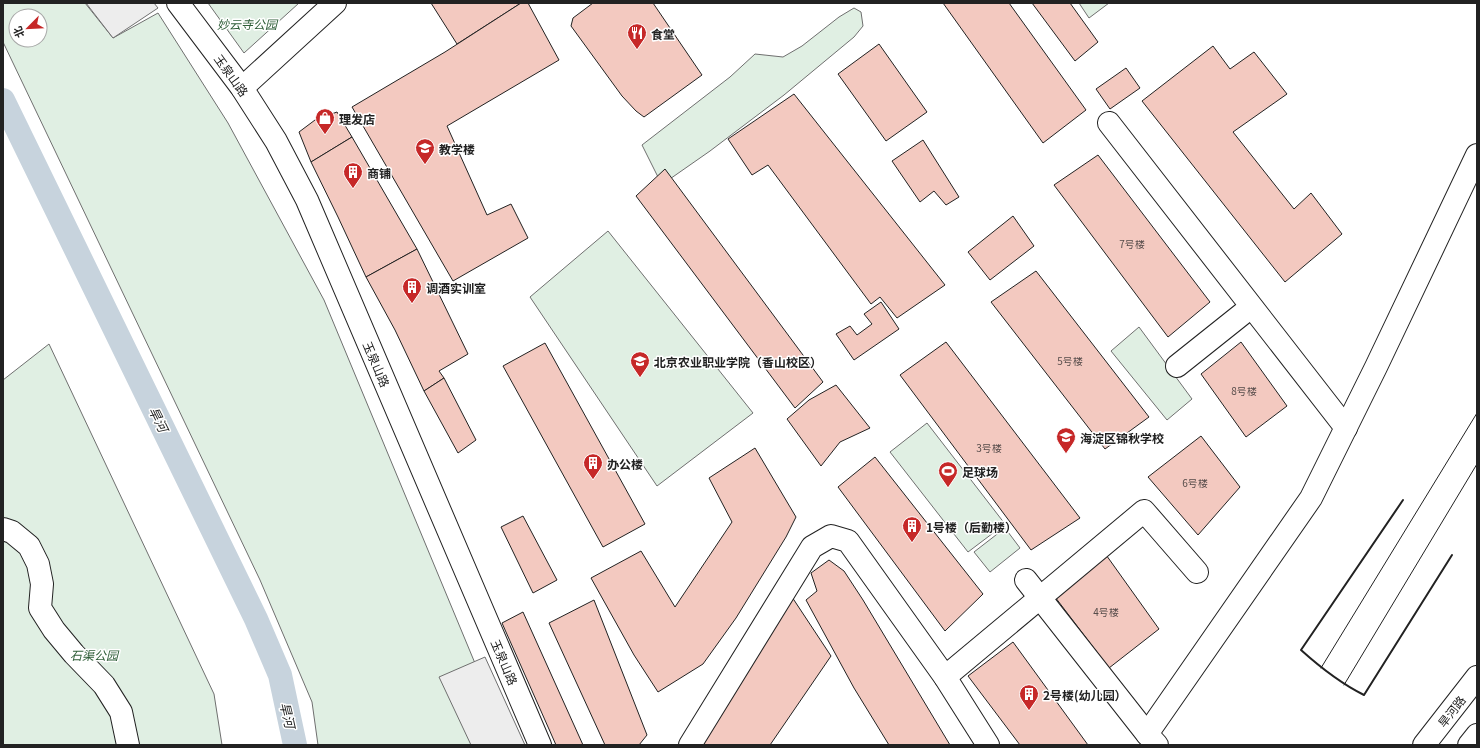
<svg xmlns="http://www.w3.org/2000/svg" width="1480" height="748" font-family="Georgia,'Noto Sans SC',serif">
<rect width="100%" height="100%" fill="#fff"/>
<g fill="#e0efe3" stroke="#6f6f6f" fill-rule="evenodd">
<path d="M3 3H85L113 38 158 13 228 123 324 300 509 745H318L312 702 260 580 3 42ZM16 16H40V40H16Z"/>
<path d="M208 3H299L244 53Z"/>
<path d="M1079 3H1109L1089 18Z"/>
<path d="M854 8 861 12 863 26 854 37 784 95 710 151 667 181 658 177 642 145 730 77 755 54 783 57 802 46 839 17Z"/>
<path d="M608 231 753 413 657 486 530 297Z"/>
<path d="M1139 327 1192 399 1167 420 1111 351Z"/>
<path d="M49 344 214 694 222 745H3V380Z"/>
<path d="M927 423 1005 524 968 552 890 452Z"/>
<path d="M1005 528 1020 548 990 572 974 552Z"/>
</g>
<g fill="#ededed" stroke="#6f6f6f">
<path d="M86 3H154L158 8 113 38Z"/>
<path d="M485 657 525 745H471L439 677Z"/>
</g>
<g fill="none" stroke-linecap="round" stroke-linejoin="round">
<path stroke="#c7d3dd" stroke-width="24" d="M3 100 256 619 280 675 295 745"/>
</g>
<g fill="#f3c9c0" stroke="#222">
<path d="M431 3H521L457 44Z"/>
<path d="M521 3H528L559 60 447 126 487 215 511 204 528 238 453 281 352 107 445 52Z"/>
<path d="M593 3H653L702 75 644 117 636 111 622 96 571 26 573 18Z"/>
<path d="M943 3H1009L1086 110 1043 143Z"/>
<path d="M1032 3H1070L1098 42 1075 61Z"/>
<path d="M879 44 927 112 886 141 838 74Z"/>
<path d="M1213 46 1230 69 1254 52 1287 94 1233 132 1294 209 1311 193 1342 234 1285 282 1142 101Z"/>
<path d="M1126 68 1140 88 1110 109 1096 89Z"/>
<path d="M794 94 945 285 897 318 880 297 871 304 768 165 752 175 728 139Z"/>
<path d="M337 112 352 137 311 162 299 132 315 120Z"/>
<path d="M352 137 417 249 366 277 338 217 311 162Z"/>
<path d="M923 140 959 197 946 205 934 191 920 202 892 161Z"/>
<path d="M1098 155 1210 302 1168 337 1054 185Z"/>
<path d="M665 169 823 382 795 408 636 196Z"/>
<path d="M1013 216 1034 246 990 280 968 252Z"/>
<path d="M417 249 468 354 439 371 444 378 424 391 395 330 366 277Z"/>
<path d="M1036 271 1149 417 1105 449 991 302Z"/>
<path d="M881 302 899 329 854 360 836 334 850 326 857 335 872 324 864 314Z"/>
<path d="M946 342 1080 518 1031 550 900 375Z"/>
<path d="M1241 342 1287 406 1246 437 1201 374Z"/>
<path d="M545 343 645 524 603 547 503 366Z"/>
<path d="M444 378 476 440 458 453 424 391Z"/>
<path d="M836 385 870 428 840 442 821 466 787 419 809 400Z"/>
<path d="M1201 436 1240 487 1198 535 1148 477Z"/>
<path d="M755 448 796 517 786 537 736 618 703 664 658 692 634 655 591 578 641 551 675 607 732 522 709 478Z"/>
<path d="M875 457 983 594 945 631 838 487Z"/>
<path d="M523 516 557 580 533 593 501 527Z"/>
<path d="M1104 552 1159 629 1109 668 1052 593Z"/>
<path d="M829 560 844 571 863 600 950 745H889L854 688 806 600 817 591 811 573Z"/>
<path d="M792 597 831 656 770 745H700Z"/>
<path d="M594 600 647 735 639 745H605L549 623Z"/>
<path d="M523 612 583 745H556L502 623Z"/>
<path d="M1013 642 1088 745H1020L968 676Z"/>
</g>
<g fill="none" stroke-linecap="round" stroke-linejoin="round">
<defs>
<g id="minor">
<path d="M178 3 242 88 276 141 307 200 540 745"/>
<path d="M242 88 335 3"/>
<path d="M1109 123 1346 428"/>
<path d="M1177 366 1251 307"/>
<path d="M3 529 12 532 29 546 38 564 42 584 40 608 54 630 74 654 104 685 121 712 128 745"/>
<path d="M1026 580 1147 734"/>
<path d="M945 677 1144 511 1197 572"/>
<path d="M690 745 812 547 831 536 848 541 945 677 988 745"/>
<path d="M1157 745 1147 734 1311 498 1376 367 1477 155"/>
</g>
<g id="major">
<path d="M1424 745 1477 677"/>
<path d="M1469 745 1477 735"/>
</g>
</defs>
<use href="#minor" stroke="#222" stroke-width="24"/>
<use href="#major" stroke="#222" stroke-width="24"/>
<use href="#minor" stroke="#fff" stroke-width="22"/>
<use href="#major" stroke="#fff" stroke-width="22"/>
<g stroke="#222" stroke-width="1">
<path d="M1321 668 1477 413"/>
<path d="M1344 685 1477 464"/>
</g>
<path stroke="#222" stroke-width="2" d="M1403 500 1301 650C1321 668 1340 683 1364 695L1452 555"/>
</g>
<defs>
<symbol id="restaurant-pin" viewBox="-11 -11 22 30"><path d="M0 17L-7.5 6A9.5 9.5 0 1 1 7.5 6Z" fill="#c62828" stroke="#fff"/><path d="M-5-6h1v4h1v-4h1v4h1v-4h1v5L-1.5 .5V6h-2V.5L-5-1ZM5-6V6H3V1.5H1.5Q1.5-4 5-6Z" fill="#fff"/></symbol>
<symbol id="shop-pin" viewBox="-11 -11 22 30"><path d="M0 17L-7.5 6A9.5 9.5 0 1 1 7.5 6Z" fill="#c62828" stroke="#fff"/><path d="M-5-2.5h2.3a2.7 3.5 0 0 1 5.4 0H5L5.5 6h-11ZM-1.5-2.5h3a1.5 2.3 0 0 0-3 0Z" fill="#fff"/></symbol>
<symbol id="school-pin" viewBox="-11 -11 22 30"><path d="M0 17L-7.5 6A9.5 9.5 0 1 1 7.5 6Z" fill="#c62828" stroke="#fff"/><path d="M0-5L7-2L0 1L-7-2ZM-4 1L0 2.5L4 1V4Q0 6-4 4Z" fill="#fff"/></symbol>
<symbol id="building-pin" viewBox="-11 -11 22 30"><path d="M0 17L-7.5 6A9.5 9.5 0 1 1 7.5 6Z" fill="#c62828" stroke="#fff"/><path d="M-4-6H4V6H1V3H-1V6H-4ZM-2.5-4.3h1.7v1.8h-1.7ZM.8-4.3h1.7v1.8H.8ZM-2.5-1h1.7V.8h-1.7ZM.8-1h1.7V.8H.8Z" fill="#fff"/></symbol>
<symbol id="stadium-pin" viewBox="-11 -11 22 30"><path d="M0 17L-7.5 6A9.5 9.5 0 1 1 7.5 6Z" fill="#c62828" stroke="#fff"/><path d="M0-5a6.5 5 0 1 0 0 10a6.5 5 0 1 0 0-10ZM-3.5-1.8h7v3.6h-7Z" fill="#fff"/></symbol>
</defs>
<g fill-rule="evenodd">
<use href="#restaurant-pin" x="626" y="22" width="22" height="30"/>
<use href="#shop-pin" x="314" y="107" width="22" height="30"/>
<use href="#school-pin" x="414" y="137" width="22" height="30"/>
<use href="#building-pin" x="342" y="161" width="22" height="30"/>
<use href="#building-pin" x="401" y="276" width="22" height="30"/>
<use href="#school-pin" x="629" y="350" width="22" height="30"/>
<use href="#school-pin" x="1055" y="426" width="22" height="30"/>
<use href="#building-pin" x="582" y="452" width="22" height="30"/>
<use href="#stadium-pin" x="937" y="460" width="22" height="30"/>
<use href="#building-pin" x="901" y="515" width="22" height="30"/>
<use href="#building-pin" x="1018" y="683" width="22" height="30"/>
</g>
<g text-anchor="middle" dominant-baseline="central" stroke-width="3" stroke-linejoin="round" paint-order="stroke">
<g font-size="10" fill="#564c4a">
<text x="1132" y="243">7号楼</text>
<text x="1070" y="360">5号楼</text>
<text x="1244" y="390">8号楼</text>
<text x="989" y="447">3号楼</text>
<text x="1195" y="482">6号楼</text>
<text x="1106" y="611">4号楼</text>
</g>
<g font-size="12" font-style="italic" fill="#2f5e38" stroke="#fff">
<text x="247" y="23">妙云寺公园</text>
<text x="94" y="654">石渠公园</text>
</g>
<g font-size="12" font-weight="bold" fill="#222" stroke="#fff" text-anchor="start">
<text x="651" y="33">食堂</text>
<text x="339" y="118">理发店</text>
<text x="439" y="148">教学楼</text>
<text x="367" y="172">商铺</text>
<text x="426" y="287">调酒实训室</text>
<text x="654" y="361">北京农业职业学院（香山校区）</text>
<text x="1080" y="437">海淀区锦秋学校</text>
<text x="607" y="463">办公楼</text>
<text x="962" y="471">足球场</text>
<text x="926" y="526">1号楼（后勤楼）</text>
<text x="1043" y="694">2号楼(幼儿园）</text>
</g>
<g font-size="12" fill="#222" stroke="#fff">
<text transform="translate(232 75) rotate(54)">玉泉山路</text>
<text transform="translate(377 364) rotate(67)">玉泉山路</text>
<text transform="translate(505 662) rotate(67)">玉泉山路</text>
<text transform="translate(1451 711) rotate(-52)">旱河路</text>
</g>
<g font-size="13" font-style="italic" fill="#222" stroke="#fff">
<text transform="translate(159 419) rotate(64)">旱河</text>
<text transform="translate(288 715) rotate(77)">旱河</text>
</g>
</g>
<rect width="1480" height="748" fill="none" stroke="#222222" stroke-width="8"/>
<g transform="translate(28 28) rotate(246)"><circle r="19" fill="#ffffff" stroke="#a7a7a7"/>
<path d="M0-3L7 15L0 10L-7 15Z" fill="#c62828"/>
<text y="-6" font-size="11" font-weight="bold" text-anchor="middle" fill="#222222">北</text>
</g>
</svg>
